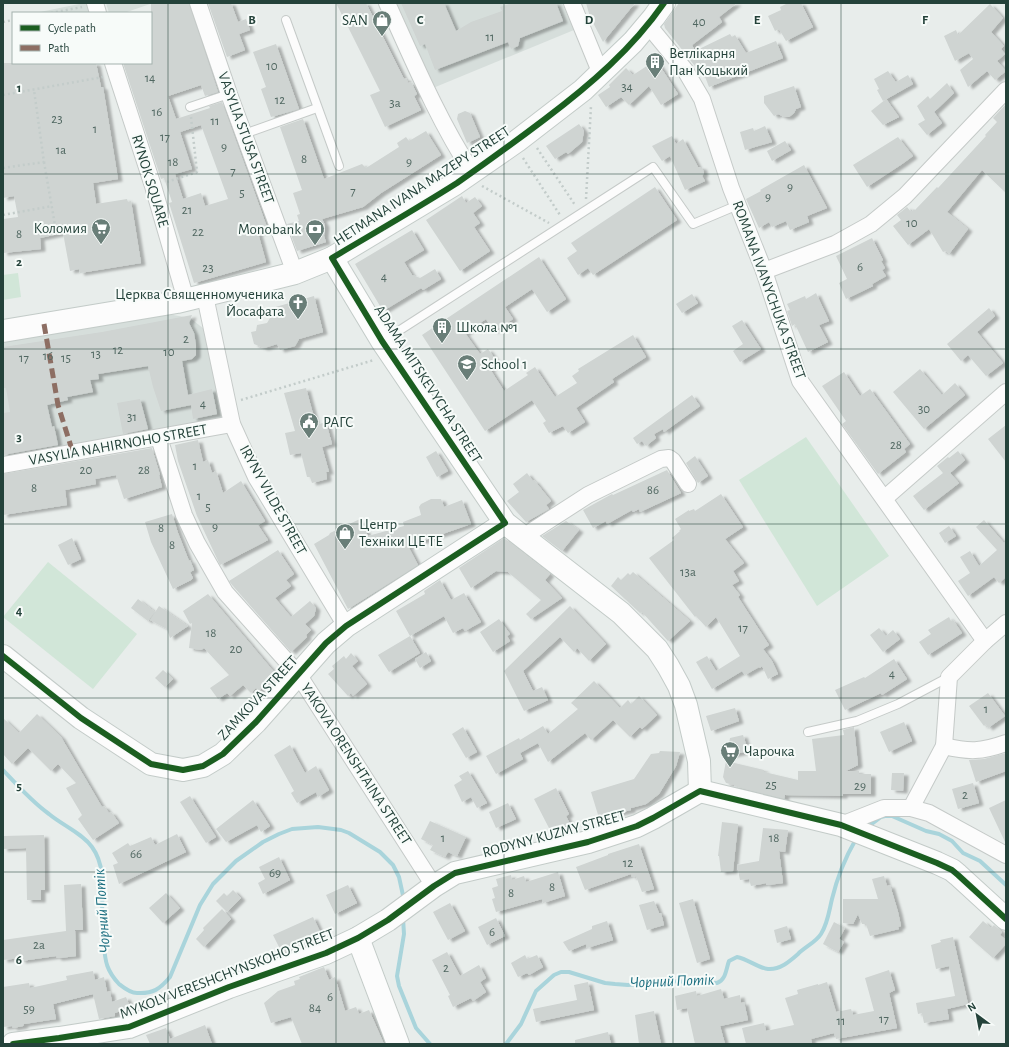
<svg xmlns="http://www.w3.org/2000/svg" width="1009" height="1047" font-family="'Alegreya Sans',sans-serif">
<defs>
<filter id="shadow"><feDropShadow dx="4.5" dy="2.5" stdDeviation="1" flood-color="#0004"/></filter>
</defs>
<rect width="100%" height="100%" fill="#e8edeb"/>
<g fill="#d6dedb">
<path d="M84 3H88L90 13H35Z"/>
<path d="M106 3H153L124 13H109Z"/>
<path d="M394 3H562L574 30 433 88Z"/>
<path d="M168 314 190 318 204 329 225 424 3 464V341Z"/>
</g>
<g fill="#d1e6d8">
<path d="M18 273 21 297 3 300V275Z"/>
<path d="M806 437 889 556 817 606 739 480Z"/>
<path d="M48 562 137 634 93 689 3 617Z"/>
</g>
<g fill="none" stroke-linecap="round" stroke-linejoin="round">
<g stroke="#a9d4db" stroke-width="4">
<path d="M3 770C17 785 32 802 49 814 62 825 82 833 92 847 108 869 101 899 102 924 103 931 104 938 104 945 105 962 107 971 119 984 124 988 130 993 137 993 153 994 160 989 170 977L200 905 213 884 236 861 263 842 279 834 292 829 318 827 341 830 349 833 380 852 393 865 399 877 404 900"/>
<path d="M869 826 881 817 885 816H892L926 831 939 834 952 841 963 853 980 861 1006 885"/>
<path d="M403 918 404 934 397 976 399 986 416 1028 430 1044"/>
<path d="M506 1044 521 1024 536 991 554 975 561 972H569L605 983 615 984 628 985 668 981 717 983C726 980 726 969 729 961L737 957C748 959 758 968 768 969 780 970 790 961 798 954 805 947 816 942 821 934 828 923 829 911 832 899 837 878 845 858 856 839"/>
</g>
</g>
<g fill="#cfd4d2" fill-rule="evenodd" filter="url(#shadow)">
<path d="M151 3H189L218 92 205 96 201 85 168 96 176 119 210 108 209 106 222 102 268 230 258 233 266 262 194 283 169 203 172 202 164 178 161 179 123 63H151ZM201 125 228 199 205 206 201 193 183 199 175 174 192 169 180 132Z"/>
<path d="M208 3H231L238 22 246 19 250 30 239 34 245 50 227 57Z"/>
<path d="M336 3H366L404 79 406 78 408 83 411 82 417 94 414 96 421 110 385 127 370 95 380 91Z"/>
<path d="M401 3H444L456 31 471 22 502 11 500 7 512 3H556L563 21 520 38 518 46 511 49 508 42 435 70 425 44 420 46Z"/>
<path d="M586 3H635L603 42 590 17Z"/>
<path d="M679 3H737L719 17 722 22 692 45 695 51 730 34 732 37 735 35 746 53 776 41 783 58 709 87 704 74 702 75 665 28 664 24Z"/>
<path d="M788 3H801L813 27 786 41 779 29 775 31 768 16 781 10 780 7Z"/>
<path d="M990 4 1003 18 991 32 1004 46 1001 49 1005 54 997 61 1006 71 995 80 987 71 968 87 960 70 973 59 969 53 955 61 944 36 956 30 958 35Z"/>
<path d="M276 44 299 109 271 117 261 89 266 87 253 52Z"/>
<path d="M656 60 678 94 661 105 649 86 629 105 621 97 606 107 598 95 610 87 609 85 626 68 633 75Z"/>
<path d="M3 63H96L101 87H103L118 179 93 183 96 204 127 199 128 202 131 201 141 263 80 273 79 269 70 271 63 233 40 238 41 249 3 253V219L18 217 14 196 3 198Z"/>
<path d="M888 71 895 81 896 82 908 75 913 84 883 101 877 90 879 89 874 79Z"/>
<path d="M947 83 954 93 934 112 942 123 927 135 918 124 925 120 917 106 928 96 930 99Z"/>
<path d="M794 86 801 107 796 109 794 113 789 117H784L778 114 774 116 764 103V96Z"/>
<path d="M886 99 899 117 883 125 871 111Z"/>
<path d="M1006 104V193L982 170 947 212 968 229 949 254 946 251 943 252 929 229 908 245 893 226 901 220 897 215 907 207 911 212 914 209 915 210 937 187 938 188 986 136 985 135 997 122 993 118Z"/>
<path d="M465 111 470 113 480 137 467 143 457 119 458 114Z"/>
<path d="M303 119 324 179 362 164 366 168 399 147 397 143 406 137 409 141 426 131 441 155 381 193 363 207 322 219 325 225 324 236 326 242 297 251 287 224 299 221 297 215 300 214 293 193 302 190 280 127Z"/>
<path d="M579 124 584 131 582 142 568 154 566 152 555 159 546 146Z"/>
<path d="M765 126 772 142 745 150 740 132 753 128 754 131Z"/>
<path d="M672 136 676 144 683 139 698 167H702L704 173 702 176 705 181 685 190 670 156 662 161 652 146Z"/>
<path d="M898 137 913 156 902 164 867 187 853 165Z"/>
<path d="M785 141 791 150 772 161 767 151Z"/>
<path d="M804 165 827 208 807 216 809 222 790 230 786 221 772 227 769 222 759 228 746 199 761 191 760 190Z"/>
<path d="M655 187 677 220 593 275 588 268 578 275 567 258 577 251 571 243Z"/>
<path d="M462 196 466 203 475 197 482 206 473 213 480 223 474 227 490 251 460 271 426 220Z"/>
<path d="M412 230 424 250 404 262 412 275 420 278 435 269 441 279 423 290 421 288 383 311 355 264Z"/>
<path d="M872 238 883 260 881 261 885 268 882 270 886 276 872 284 873 286 846 299 839 283 847 279 836 256Z"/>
<path d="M539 257 566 299 547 312 532 289 505 307 513 319 494 331 486 319 465 333 480 354 488 349 498 363 490 369 504 391 528 375 526 373 535 367 555 397 577 383 572 376 579 371 578 369 633 335 646 357 612 379 614 382 576 408 585 422 568 433 563 426 549 433 543 423 546 421 532 400 485 431 422 335Z"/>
<path d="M816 293 829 321 819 325 828 342 808 352 795 324 792 326 787 311 790 310 787 304 805 296 806 299Z"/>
<path d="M692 294 698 303 682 313 676 304Z"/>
<path d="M314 296 323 332 299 339 295 346 280 350 277 344 264 348 254 344 251 332 256 331 257 325 267 323 273 313 272 308Z"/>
<path d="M989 308 995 316 977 332 1003 363 986 376 968 355 961 361 947 344Z"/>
<path d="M192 315 189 323 194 333 196 345V355L192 359 182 361 188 395 212 389 217 414 193 419 191 405 161 411 153 387 148 366 98 374 99 379 90 380 93 392 67 397 68 400 47 405 52 427 54 426 58 445 3 455V413L10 412 6 388H3V347L102 332Z"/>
<path d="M742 320 761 349 740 362 733 351 743 344 732 326Z"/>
<path d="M920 369 942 395 955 383 965 395 924 429 893 392Z"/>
<path d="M844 372 860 396 870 389 910 444 904 449 906 452 878 474 842 424 846 421 822 386Z"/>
<path d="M306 388 316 425 326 422 332 444 322 447 329 472H326L327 479 312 483 310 477H307L301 453 290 455 285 433 295 431 284 393Z"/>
<path d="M692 395 700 406 664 432 663 429 654 434 656 438 646 446 642 441 637 444 633 438Z"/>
<path d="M140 399 148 429 123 434 117 403Z"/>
<path d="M1006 425V462L988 439Z"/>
<path d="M198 440 203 462 208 460 212 473 216 471 223 493 241 481 265 521 258 525 268 540 220 565 197 516 178 461 175 445Z"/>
<path d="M152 448 160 475H159L162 487 124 499 116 475 95 479 96 484 65 490 67 505 3 515V474Z"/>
<path d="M436 451 448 471 437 477 426 457Z"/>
<path d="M958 451 965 460 950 473 959 483 924 510 913 496 943 473 937 466 948 457 949 458Z"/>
<path d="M695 456 708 476 698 483 686 463Z"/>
<path d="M667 470 681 493 640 512 639 509 633 512 632 510 607 524 606 521 593 528 583 510 612 494 613 495Z"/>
<path d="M527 473 533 481 534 480 551 501 546 505 549 509 526 522 507 501 519 492 513 484Z"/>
<path d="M721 494 743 527 725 539 744 563 733 571 739 581 732 585 740 595 738 597 769 645 763 649 772 661 778 674 768 679 762 666 760 668 759 667 745 675 742 671 712 689 696 662 707 656 716 671 740 656 716 617 706 627 696 616 695 617 649 558 674 540 672 538 680 531H679L681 529 675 519 689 510V511L694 509 695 511Z"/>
<path d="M431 499H441L444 507 462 500 471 524 408 546 418 565 348 609 314 544 329 535 330 533 360 519 368 536 404 526 403 522 421 515 419 507 421 504Z"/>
<path d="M172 514 178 533 189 561 190 560 194 570 190 572 193 578 191 580 173 589 151 542 145 522Z"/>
<path d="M984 520 1004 543 1006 542V577L999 583 994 577 968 596 958 581 970 573 960 557 970 551 979 566 997 550 976 527Z"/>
<path d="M566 521 579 530 562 551 542 536Z"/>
<path d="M949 526 956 536 945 543 939 533Z"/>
<path d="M72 538 81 559 68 565 58 545Z"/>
<path d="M504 538 550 574 545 580 562 598 531 619 526 614 541 600 508 572 496 571 471 588 459 568Z"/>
<path d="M278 550 294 574 286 580 291 586 275 598 291 617 310 601 316 608 314 616 305 624 311 630 306 635 307 637 291 652 233 586 229 581Z"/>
<path d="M633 572 690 621 668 641 642 612 640 613 611 586 618 577 621 580 628 573 630 575Z"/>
<path d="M440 580 451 600 464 593 481 622 465 631 463 628 453 633 444 616 410 636 420 653 389 672 378 655 410 636 396 611 425 594 424 591Z"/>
<path d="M208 594 275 673 270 679 259 691 256 688 251 693 243 685 230 696 227 693 218 699 210 688 229 675 204 648 201 650 189 648 192 623 190 624 183 611Z"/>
<path d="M138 599 155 612 148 621 131 608Z"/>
<path d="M159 606 188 626 170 638 167 629 150 620Z"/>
<path d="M570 606 606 644 589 661 577 648 574 652 560 637 523 671 533 691 542 687 548 700 524 711 504 671Z"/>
<path d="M949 617 951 621 953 620 962 633 928 655 919 642 931 634 928 630Z"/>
<path d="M499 619 510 634 507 636 510 641 493 652 480 632Z"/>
<path d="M879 628 886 636 893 630 900 639 883 652 870 635Z"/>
<path d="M426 652 431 661 420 668 415 659Z"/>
<path d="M351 653 358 661 352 666 367 684 353 696 351 693 348 696 328 674 334 669 332 666 344 656 346 659Z"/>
<path d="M894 659 907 679 882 695 881 693 845 710 835 690 864 677 865 678Z"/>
<path d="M163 670 173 679 165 687 155 678Z"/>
<path d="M594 681 620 708 628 700 631 704 639 696 657 715 642 729 640 727 630 737 613 720 591 740 585 733 548 762 538 743 520 753 523 759 496 774 486 756 519 738 520 740 543 726 548 734 578 709 571 703Z"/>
<path d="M988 693 1005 716 988 728 986 724 984 726 969 706Z"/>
<path d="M735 708 739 721 711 731 706 716Z"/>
<path d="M37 714 61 737 102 807 104 806 109 813 111 812 119 823 93 840 78 819 82 815 66 788 76 783 58 764 51 771 28 748 12 764 3 754V718L19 733Z"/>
<path d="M904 722 912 741 889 752 880 732Z"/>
<path d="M463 727 477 752 466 758 452 734Z"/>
<path d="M854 727 858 765 846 771H859V774H871V794H843V796L785 795 784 799 734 786 735 785 726 783 723 777 726 761 764 770V772L798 780V771H816L812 739 844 735 843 730Z"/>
<path d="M743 735 748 751 727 756 730 738Z"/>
<path d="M290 745 305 773 316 766 329 790 318 797 316 792 297 803 291 793 294 791 274 755Z"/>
<path d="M660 751 680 752 676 766 659 794 646 804 631 808V810L599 818 591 792 634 779 651 754 659 753Z"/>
<path d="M1006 753V771L976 782 969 760 984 759Z"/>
<path d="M468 771 487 803 477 808 471 797 462 802 454 785 462 780 459 776Z"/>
<path d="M892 773H904L903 791 891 790Z"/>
<path d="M973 783 979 803 958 809 952 789Z"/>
<path d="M556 788 569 814 566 816 570 824 550 830 534 799Z"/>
<path d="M190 796 216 837 206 843 180 802Z"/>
<path d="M253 800 270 826 261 832 257 825 226 842 216 829Z"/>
<path d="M1006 800V844L989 808Z"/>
<path d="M508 803 516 819 496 828 489 812Z"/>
<path d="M430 821 466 837 457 856 448 852 445 857 430 850 433 845 421 839Z"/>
<path d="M722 822 738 824 733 871 721 872 719 856H718Z"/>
<path d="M763 828 788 830 785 852 779 851 783 883 768 885H766V883L751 886 749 879 740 880 737 865 759 861Z"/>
<path d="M177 834 186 852 119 884 113 865 118 863 112 853 128 843 130 846 151 837 155 845Z"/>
<path d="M44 835 45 890H41V900H27L26 848 3 849V836Z"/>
<path d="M639 844 654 889 642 892 636 876 632 877 631 874 585 890 576 867 608 855V854Z"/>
<path d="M279 857 290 880 263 894 258 883 265 879 259 867Z"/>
<path d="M558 872 565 896 543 903 542 899 496 912 492 899 495 898 492 888 498 886 496 879 511 875 512 880 524 876 526 882Z"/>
<path d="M884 876 887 886 890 885 898 912 901 926 898 927 899 929 870 936 866 924H862L858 914 853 924 843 923V899H878L872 879Z"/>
<path d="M81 884 83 930H75L76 956 60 958H57L56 956 21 961V958L3 960V940L73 930 66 931 64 885Z"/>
<path d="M348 885 357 903 335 914 326 895Z"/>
<path d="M233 890 241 898 227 912 216 901 224 893 227 896Z"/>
<path d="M166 893 180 908 163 923 149 908Z"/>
<path d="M693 899 710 959 697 963 679 903Z"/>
<path d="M654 901 659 913H661L664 925 647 930 639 905Z"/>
<path d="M450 903 465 931 448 940 433 912Z"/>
<path d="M222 909 231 919 204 947 196 939 204 930 203 928Z"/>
<path d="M313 917 323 938 301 948 300 946 282 953 273 935Z"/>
<path d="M496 918 505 936 487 945 478 927Z"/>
<path d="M607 921 613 940 587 948 586 944 569 951 563 942 592 929V926Z"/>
<path d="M983 921 991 928 994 925 1002 932 1000 935 1006 940V944L993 958 969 937Z"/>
<path d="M834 922 845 928 839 939 844 942 838 952 823 944Z"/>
<path d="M787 926 791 939 777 943 774 930Z"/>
<path d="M953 937 968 1004 947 1009 949 1019 924 1023 922 1013 918 1014 916 1003 955 996 949 966 936 969 931 945 941 942 940 940Z"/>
<path d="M447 952 460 976 479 965 486 978 480 982 486 992 473 1001 471 998 453 1007 448 996 450 995 432 960Z"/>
<path d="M525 955 527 959 537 955 543 967 529 975 527 973 518 977 511 963Z"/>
<path d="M324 967 329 980 335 977 345 1011 356 1007 359 1014 369 1010 384 1044H302L291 1017 271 1023 264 1003 278 991 295 985 294 981 300 979 299 977Z"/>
<path d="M889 970 895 990 889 993 897 1028 836 1039 834 1033 811 1039 812 1044H746L742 1028 764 1023 766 1031 794 1025 785 998 798 994 797 990 818 984V985L827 982 836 1012 851 1009 853 1015 874 1011 865 978Z"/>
<path d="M93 971 95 980 104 977 107 992 110 991 112 1002 126 997 130 1007 115 1013V1016L99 1019 93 994 53 1004 56 1019 24 1024 23 1026 13 1028 12 1026 3 1027V987L29 983 30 988 67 980 66 976Z"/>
<path d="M588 982 594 1010 536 1022 533 1009 577 1000 574 985Z"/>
<path d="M721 989 724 999 740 995 741 1003 744 1002 748 1020 720 1026 725 1044H695L687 1008 677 1010 675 996 696 991 697 996Z"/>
<path d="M654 1011 661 1044H639L635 1015Z"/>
<path d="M205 1025 212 1044H150L146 1035 166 1028 170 1039Z"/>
<path d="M608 1032 611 1044H575V1040Z"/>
</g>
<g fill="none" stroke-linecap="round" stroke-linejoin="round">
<defs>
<g id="lane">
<path d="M286 20 339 166"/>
<path d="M190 107 229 94"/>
<path d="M244 134 317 108"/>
<path d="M383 341 653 167 693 224 738 205"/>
<path d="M808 732 857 721 898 704 949 677"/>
</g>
<g id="street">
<path d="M95 3 98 13"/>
<path d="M198 3 229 94 295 273"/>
<path d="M387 3C413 60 438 120 472 172"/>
<path d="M572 3 601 74"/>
<path d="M648 25 685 70 702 99 731 188 764 271 800 381 985 641"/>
<path d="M113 63 153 186 186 300"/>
<path d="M764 271 835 244 871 224 905 196 1006 90"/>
<path d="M205 296 232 424 256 477 346 626"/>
<path d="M159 438 184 515 197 543 225 592 298 674 434 886"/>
<path d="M3 465 232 424"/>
<path d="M885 498 1006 392"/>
<path d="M523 537 588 495 661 459 669 458 673 461 688 484"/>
<path d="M944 746 949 677 985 641 1006 623"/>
<path d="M911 808 944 746C969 752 981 752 1006 743"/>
<path d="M841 825 884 808H911L929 813 1006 855"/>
</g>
<g id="secondary">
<path d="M332 258 382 341 505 523 621 613 657 649 668 666 679 686 686 705 699 761 700 791"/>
<path d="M3 331 177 302 295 273 332 258 455 184 517 141 583 90 633 42 654 17 664 3"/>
<path d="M3 656 81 718 119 743 151 764 183 770 203 766 223 754 256 722 326 643 346 626 505 523"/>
<path d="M700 791 841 825 937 863 952 870 958 875 1006 919"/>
<path d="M358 938 398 1044"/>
<path d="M13 1044 59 1038 129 1027 229 987 326 953 358 938 388 920 434 886 455 873 588 842 637 826 653 818 700 791"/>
</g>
</defs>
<use href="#lane" stroke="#c5cac8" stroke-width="10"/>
<use href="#street" stroke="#c5cac8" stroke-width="18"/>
<use href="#secondary" stroke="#c3cbc8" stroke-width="24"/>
<g stroke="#c3ccca" stroke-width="2.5" stroke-dasharray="2 3" stroke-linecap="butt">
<path d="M51 13 82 7"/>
<path d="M3 22 13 20"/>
<path d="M3 95 103 77"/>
<path d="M537 148 575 205"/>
<path d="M523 158 560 215"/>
<path d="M44 162 56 231"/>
<path d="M3 168 44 162 34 90"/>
<path d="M167 182 197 172 191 117"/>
<path d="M482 186 549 223"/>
<path d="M586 199 591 106"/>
<path d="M3 215 52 206"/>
<path d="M241 400 374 360"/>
</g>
<use href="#lane" stroke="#fcfcfc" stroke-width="8"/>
<use href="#street" stroke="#fcfcfc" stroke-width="16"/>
<use href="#secondary" stroke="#fcfcfc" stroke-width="22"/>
<path stroke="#8d6e63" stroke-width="5" stroke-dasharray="10 5" stroke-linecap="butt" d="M44 324 58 405 73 453"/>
<defs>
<g id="cycleway">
<path d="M3 656 81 718 119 743 151 764 183 770 203 766 223 754 256 722 326 643 346 626 505 523 382 341 332 258C374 233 416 209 457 183 487 162 516 141 545 119 590 85 632 49 664 3"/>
<path d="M13 1044 59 1038 129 1027 229 987 326 953 358 938 388 920 434 886 455 873 588 842 637 826 653 818 700 791 841 825 937 863 952 870 958 875 1006 919"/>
</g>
</defs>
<use href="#cycleway" stroke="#f7fbf9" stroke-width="8"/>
<use href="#cycleway" stroke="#1b5e20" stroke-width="6"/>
</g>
<path fill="none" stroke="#24423a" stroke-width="1" stroke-opacity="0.55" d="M168 3V1044M336 3V1044M504 3V1044M673 3V1044M841 3V1044M3 174H1006M3 349H1006M3 524H1006M3 698H1006M3 872H1006"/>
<defs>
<symbol id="shop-pin" viewBox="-11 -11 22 30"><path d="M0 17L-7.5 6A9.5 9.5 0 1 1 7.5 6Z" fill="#697e78" stroke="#f7fbf9"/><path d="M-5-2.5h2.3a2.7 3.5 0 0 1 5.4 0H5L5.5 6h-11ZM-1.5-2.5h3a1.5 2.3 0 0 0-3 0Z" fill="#fff"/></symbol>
<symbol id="building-pin" viewBox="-11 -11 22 30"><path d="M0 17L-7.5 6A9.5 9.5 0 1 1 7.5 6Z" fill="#697e78" stroke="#f7fbf9"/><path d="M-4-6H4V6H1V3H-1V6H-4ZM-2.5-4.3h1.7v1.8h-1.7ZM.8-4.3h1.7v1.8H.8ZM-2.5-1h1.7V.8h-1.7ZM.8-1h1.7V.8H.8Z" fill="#fff"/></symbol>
<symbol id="supermarket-pin" viewBox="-11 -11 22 30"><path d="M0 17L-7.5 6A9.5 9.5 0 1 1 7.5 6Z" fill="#697e78" stroke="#f7fbf9"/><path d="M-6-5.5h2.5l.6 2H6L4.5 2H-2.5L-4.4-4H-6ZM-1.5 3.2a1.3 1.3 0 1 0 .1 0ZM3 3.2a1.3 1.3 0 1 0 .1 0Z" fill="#fff"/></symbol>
<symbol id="bank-pin" viewBox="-11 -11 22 30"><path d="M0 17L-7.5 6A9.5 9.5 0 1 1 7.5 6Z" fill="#697e78" stroke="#f7fbf9"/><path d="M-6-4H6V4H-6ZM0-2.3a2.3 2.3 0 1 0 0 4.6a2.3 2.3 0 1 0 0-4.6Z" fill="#fff"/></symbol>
<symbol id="church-pin" viewBox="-11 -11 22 30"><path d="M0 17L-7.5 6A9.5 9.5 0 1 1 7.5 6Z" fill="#697e78" stroke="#f7fbf9"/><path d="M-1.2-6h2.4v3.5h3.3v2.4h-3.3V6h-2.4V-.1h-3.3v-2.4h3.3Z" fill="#fff"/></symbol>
<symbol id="school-pin" viewBox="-11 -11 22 30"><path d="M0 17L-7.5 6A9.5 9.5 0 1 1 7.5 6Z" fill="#697e78" stroke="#f7fbf9"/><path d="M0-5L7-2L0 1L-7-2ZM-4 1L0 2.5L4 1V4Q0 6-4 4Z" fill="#fff"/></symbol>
<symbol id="civic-pin" viewBox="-11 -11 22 30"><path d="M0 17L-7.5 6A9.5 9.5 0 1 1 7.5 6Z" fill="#697e78" stroke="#f7fbf9"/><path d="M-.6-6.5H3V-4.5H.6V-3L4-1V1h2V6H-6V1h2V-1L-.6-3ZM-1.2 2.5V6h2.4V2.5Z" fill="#fff"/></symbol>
</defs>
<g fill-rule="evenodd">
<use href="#shop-pin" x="371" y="9" width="22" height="30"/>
<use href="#building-pin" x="644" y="51" width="22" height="30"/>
<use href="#supermarket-pin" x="90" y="217" width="22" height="30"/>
<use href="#bank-pin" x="304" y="218" width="22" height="30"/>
<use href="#church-pin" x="287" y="292" width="22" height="30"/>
<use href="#building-pin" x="431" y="316" width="22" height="30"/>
<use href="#school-pin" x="456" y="353" width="22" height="30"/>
<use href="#civic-pin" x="298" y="411" width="22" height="30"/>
<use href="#shop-pin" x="334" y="522" width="22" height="30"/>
<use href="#supermarket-pin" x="719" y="740" width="22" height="30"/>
</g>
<g text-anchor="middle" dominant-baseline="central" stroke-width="4" stroke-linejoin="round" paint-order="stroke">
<g font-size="13" fill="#506761">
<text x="699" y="22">40</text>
<text x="490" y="37">11</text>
<text x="272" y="66">10</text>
<text x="150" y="78">14</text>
<text x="627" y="87">34</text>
<text x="280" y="100">12</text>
<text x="395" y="103">3а</text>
<text x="157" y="112">16</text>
<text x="57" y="119">23</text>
<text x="215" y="121">11</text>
<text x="95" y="129">1</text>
<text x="165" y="137">17</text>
<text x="224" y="147">9</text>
<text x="61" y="150">1а</text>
<text x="304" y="159">8</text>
<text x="173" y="162">18</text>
<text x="409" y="162">9</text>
<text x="233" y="171">7</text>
<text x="790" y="187">9</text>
<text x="353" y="191">7</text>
<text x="242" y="193">5</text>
<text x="768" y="197">9</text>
<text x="187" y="210">21</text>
<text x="912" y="223">10</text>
<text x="198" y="232">22</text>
<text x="19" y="234">8</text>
<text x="860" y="267">6</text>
<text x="208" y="268">23</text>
<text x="384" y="277">4</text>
<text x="186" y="339">2</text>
<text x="118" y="350">12</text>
<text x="169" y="352">10</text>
<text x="96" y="354">13</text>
<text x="48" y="356">16</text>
<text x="24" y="358">17</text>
<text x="66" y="358">15</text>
<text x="203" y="404">4</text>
<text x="924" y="409">30</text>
<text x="132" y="417">31</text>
<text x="896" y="445">28</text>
<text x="195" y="466">1</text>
<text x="86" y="470">20</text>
<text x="144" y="470">28</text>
<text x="34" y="488">8</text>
<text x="653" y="490">86</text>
<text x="199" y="496">1</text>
<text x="208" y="507">5</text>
<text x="215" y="527">9</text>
<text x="161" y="528">8</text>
<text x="172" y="545">8</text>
<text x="688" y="572">13а</text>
<text x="743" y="628">17</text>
<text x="211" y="633">18</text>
<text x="236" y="649">20</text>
<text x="892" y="674">4</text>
<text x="986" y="709">1</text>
<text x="771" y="785">25</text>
<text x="860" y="786">29</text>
<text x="965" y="795">2</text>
<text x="443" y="838">1</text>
<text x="774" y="838">18</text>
<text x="136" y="854">66</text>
<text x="628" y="863">12</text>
<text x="275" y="873">69</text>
<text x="552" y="887">8</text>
<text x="511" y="893">8</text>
<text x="492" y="932">6</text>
<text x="39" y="945">2а</text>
<text x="446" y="968">2</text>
<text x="330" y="997">6</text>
<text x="315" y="1008">84</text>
<text x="29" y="1009">59</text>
<text x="884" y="1019">17</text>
<text x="841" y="1021">11</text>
</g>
<g font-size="15" fill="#24423a" stroke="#f7fbf9" text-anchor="start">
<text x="368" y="20" text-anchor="end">SAN</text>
<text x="669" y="53">Ветлікарня<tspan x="669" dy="17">Пан Коцький</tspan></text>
<text x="87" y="228" text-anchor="end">Коломия</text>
<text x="301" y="229" text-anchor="end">Monobank</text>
<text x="284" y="294" text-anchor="end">Церква Священномученика<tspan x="284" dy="17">Йосафата</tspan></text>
<text x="456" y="327">Школа №1</text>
<text x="481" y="364">School 1</text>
<text x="323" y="422">РАГС</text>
<text x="359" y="524">Центр<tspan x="359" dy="17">Техніки ЦЕ ТЕ</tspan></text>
<text x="744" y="751">Чарочка</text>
</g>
<g font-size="15" fill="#24423a" stroke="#f7fbf9">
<text transform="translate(246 138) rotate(70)">VASYLIA STUSA STREET</text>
<text transform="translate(150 181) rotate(73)">RYNOK SQUARE</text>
<text transform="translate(422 186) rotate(-33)">HETMANA IVANA MAZEPY STREET</text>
<text transform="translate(769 290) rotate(70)">ROMANA IVANYCHUKA STREET</text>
<text transform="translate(428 384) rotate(57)">ADAMA MITSKEVYCHA STREET</text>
<text transform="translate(118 445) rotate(-10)">VASYLIA NAHIRNOHO STREET</text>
<text transform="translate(273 500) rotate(61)">IRYNY VILDE STREET</text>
<text transform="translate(258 698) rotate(-47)">ZAMKOVA STREET</text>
<text transform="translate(356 764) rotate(57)">YAKOVA ORENSHTAINA STREET</text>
<text transform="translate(554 834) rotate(-15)">RODYNY KUZMY STREET</text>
<text transform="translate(227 974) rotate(-21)">MYKOLY VERESHCHYNSKOHO STREET</text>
</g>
<g font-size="16" font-style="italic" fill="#1c6f80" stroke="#f7fbf9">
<text transform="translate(102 911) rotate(-94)">Чорний Потік</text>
<text transform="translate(672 981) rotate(-2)">Чорний Потік</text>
</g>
</g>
<g font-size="13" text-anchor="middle" font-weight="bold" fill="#24423a" stroke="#f7fbf9" stroke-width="4" stroke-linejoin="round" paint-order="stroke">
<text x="252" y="24">B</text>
<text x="420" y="24">C</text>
<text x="589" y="24">D</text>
<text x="757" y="24">E</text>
<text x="925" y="24">F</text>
<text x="19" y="92">1</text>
<text x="19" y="266">2</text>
<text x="19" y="441">3</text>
<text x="19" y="615">4</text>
<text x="19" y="790">5</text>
<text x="19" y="964">6</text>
</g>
<rect width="1009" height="1047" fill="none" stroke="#24423a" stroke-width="8"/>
<rect x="12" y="12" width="140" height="52" fill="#f7fbf9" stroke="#a3b1ad"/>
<rect x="20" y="25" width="20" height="6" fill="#1b5e20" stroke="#a3b1ad"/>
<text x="48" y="32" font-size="12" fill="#24423a">Cycle path</text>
<rect x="20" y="45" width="20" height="6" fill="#8d6e63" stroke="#a3b1ad"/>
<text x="48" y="52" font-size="12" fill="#24423a">Path</text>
<g transform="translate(977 1015) rotate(328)" stroke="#f7fbf9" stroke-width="3" paint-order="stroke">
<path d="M0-3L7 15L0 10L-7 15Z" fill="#24423a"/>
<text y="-6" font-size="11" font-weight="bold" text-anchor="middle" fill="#24423a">N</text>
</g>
</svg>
